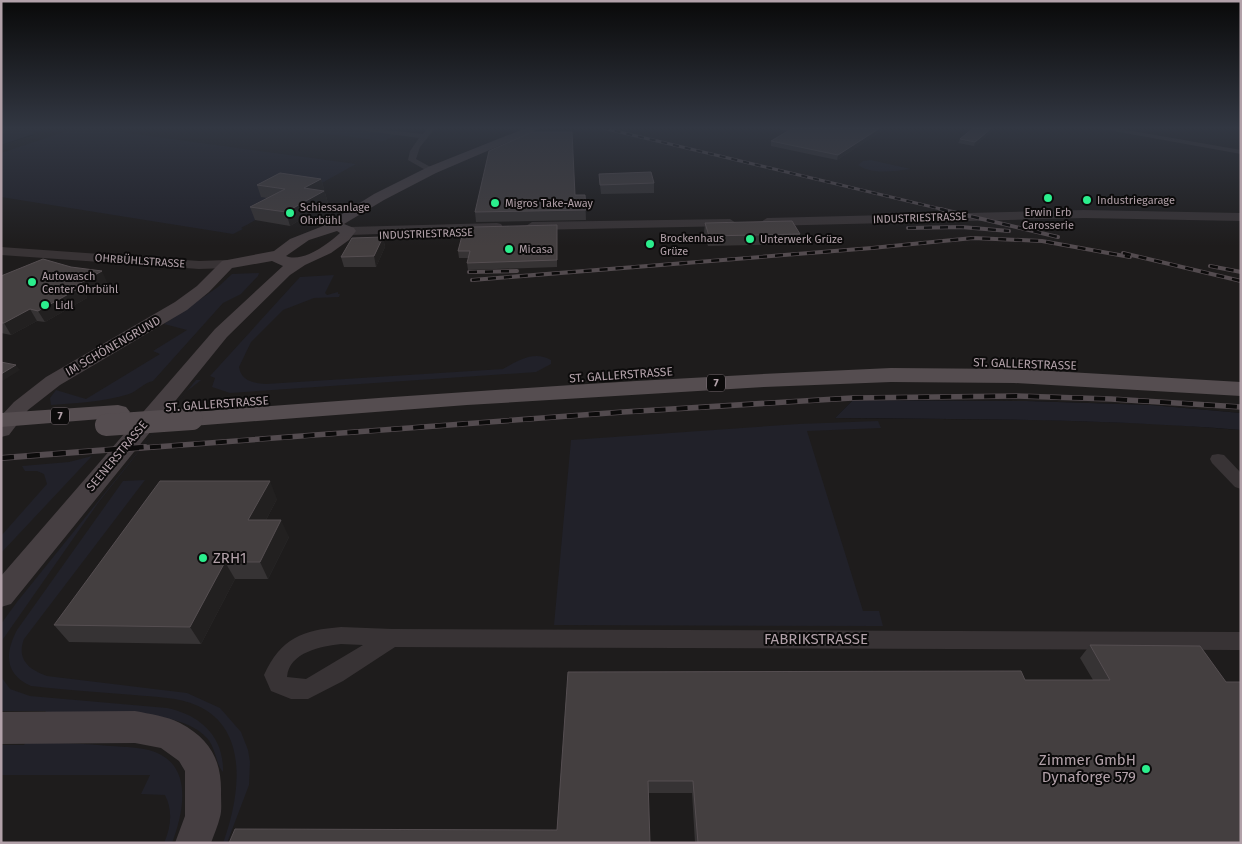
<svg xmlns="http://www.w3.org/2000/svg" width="1242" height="844" font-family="'Fira Sans',sans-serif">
<rect width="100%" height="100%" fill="#111010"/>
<path fill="#1e1c1c" d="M27 128H1241V413L1151 405 1027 401 853 400 835 418 1045 420 1164 424 1241 430V843H1V145L34 135Z"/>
<g fill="#212129">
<path d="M1 128H46L32 132 34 134 1 145Z"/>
<path d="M76 128H91L356 164 241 228 243 229 233 234 1 197V153Z"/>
<path d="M282 128H347L394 134 396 136 383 141Z"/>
<path d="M871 160 875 161 911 169C895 171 872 175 858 165L863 161Z"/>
<path d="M259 273 258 276 241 294 223 303 153 381C143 383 138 391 129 394 103 402 78 403 51 405L50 398 56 390 86 399 160 354 153 351 187 330 164 324 218 287 232 274Z"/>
<path d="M334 275 325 293 327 295 338 292V294H340L339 297 314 298 283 310 251 342 239 367C241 381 254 383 266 384L503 369C517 361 534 350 551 360V364L536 372 230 393 212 387 215 378 210 376 300 277Z"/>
<path d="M196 380H201L186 392 98 503 1 642V624L17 602Z"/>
<path d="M853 400 1027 401 1151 405 1241 413V430C1106 419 970 419 835 418Z"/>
<path d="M878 421 881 428 807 431 863 611H879L883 626 554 625 571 440 798 424Z"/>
<path d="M92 456 1 553V536L47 484 44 474 37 471H25L22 466 69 462Z"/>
<path d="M145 480 24 639C16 660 30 670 47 676L187 693 220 708 241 732 248 750 250 762 249 785 227 843H223C239 800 251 730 198 706 179 697 155 697 134 695 100 692 66 690 31 686 4 674 5 653 17 630L123 481Z"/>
<path d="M2 678 10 689 30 696 167 708C200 715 224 736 223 772 216 765 216 748 207 738 177 705 88 715 44 714L46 711H1Z"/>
<path d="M26 742C54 743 82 743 110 746 125 747 141 747 155 752 194 767 183 814 172 843H164C171 827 173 811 165 795L141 794 150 775H1V745H24Z"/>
</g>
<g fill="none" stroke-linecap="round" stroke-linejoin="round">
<g fill="#383335" fill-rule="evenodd">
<path d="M344 128H369L423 134 428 128H435L420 147 416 159 436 170 429 172 408 160 410 151 419 138Z"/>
<path d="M1097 128H1115L1241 150V154Z"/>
<path d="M1218 454 1224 455 1241 473V489L1235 487 1212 463 1210 459 1212 455Z"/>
<path d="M341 627 392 629 1241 632V650L395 647 343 681 308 699H291L271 691 264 675C281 638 303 630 341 627ZM341 644 363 645 306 679 287 677C289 652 322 646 341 644Z"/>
</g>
<g fill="#383335" fill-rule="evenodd">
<path d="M1084 210 1241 213V221L1084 218 767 226 761 222 767 218Z"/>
<path d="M730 219 736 223 734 226 532 230 526 226 532 222Z"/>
<path d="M497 223 501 224 503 227 501 230 349 235 343 231 349 227Z"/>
<path d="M1 247 199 261 227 260 234 264 227 268 199 269 1 255Z"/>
</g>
<g fill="#463f42" fill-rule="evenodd">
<path d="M526 128H541L436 173 384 200 344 224 354 228 356 231 349 240 331 253 305 265 290 275 227 337 11 604 1 607V576L215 329 283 266 272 261 232 268 209 292 187 310 60 385 28 410 9 435 1 437V416L14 402 46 377 175 302 197 286 222 261 274 251 290 239 323 226 374 194 428 167ZM337 231 340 233C328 244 303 263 286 256L309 240Z"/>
<path d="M135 711C150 714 166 716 180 723 210 739 222 760 221 794 221 802 222 810 220 817 218 826 214 834 211 843H175L185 816V771L179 761 161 748 135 743 1 744V712Z"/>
</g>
<g fill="#554d50" fill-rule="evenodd">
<path d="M891 368 1014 369 1241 382V396L1014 383 891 382 764 387 467 405 192 426 184 424 180 419 184 414 192 412C425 394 658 378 891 368Z"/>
<path d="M118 405 126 407 130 412 126 417 1 427V413Z"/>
</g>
<defs>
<path id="rail-far3" d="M603 128 945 210"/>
<g id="rail-far2">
<path d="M940 209 1058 237"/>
<path d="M908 228 961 227 1009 231"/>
<path d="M1123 253 1241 281"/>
<path d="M1210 266 1241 272"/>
<path d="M469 272 517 271"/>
<path d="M472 280 872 248 973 238 1042 241 1130 257"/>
</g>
<path id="rail-far1" d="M128 449 623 412 852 398 1017 396 1111 399 1241 407"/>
<path id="rail" d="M1 458 145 447"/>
</defs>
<use href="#rail-far3" stroke="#534b4f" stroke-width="3"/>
<use href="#rail-far2" stroke="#534b4f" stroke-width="4"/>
<use href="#rail-far1" stroke="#534b4f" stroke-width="5.5"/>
<use href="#rail" stroke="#534b4f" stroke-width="6"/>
<use href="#rail-far3" stroke="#0c0b0b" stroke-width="2" stroke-dasharray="6" stroke-linecap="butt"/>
<use href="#rail-far2" stroke="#0c0b0b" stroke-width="2.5" stroke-dasharray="8" stroke-linecap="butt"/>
<use href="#rail-far1" stroke="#0c0b0b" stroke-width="4" stroke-dasharray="11" stroke-linecap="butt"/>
<use href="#rail" stroke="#0c0b0b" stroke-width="4.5" stroke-dasharray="13" stroke-linecap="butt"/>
<path stroke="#554d50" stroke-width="22" d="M106 425 192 419"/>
</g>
<g fill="#363334">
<path d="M775 128H886L837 160 771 146V141L788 131Z"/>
<path d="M973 128H996L974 146 958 143 960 139Z"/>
<path d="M599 174 654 183V193L601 194Z"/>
<path d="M321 179 328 203 290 226 255 220 250 207 267 198 261 197 257 185Z"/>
<path d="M575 195H585L586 220 476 222 475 212Z"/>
<path d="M705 223 800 234 798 244 708 246 704 234Z"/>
<path d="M557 225V267L468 270 467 263 469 258H459L458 251 471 232Z"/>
<path d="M383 237 385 247 376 267H344L341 257Z"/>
<path d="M1 276 107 282 86 295 87 298 45 322 37 321 11 335 1 333Z"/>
<path d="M277 499 266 520 289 537 268 579H235L201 644 69 642 54 625Z"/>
<path d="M1090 645 1241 843H695L692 793H648L557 830 568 672 1025 680H1093L1080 658Z"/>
</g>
<g fill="#222020">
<path d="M880 128H886L837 160 838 155Z"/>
<path d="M992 128H996L974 146 975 142Z"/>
<path d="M321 179 328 203 290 226 286 212 304 188Z"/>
<path d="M383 237 385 247 376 267 374 256Z"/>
<path d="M102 271 107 282 86 295 87 298 45 322 38 311 75 286Z"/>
<path d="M30 309 37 321 11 335 4 323Z"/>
<path d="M16 365 20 370 1 382V374Z"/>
<path d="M270 481 277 499 257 537 248 520Z"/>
<path d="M281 520 289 537 268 579 260 562Z"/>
<path d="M225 562 235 579 201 644 190 627Z"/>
</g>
<g fill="#443f40" stroke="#554e51">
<path d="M793 128H880L838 155 771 141Z"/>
<path d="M973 128H992L975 142 960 139Z"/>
<path d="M532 132H572L575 195H585L586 210 475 212 489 151Z"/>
<path d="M651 172 654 183 600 185 599 174Z"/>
<path d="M280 173 321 179 304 188 324 191 286 212 250 207 285 189 257 185Z"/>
<path d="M792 221 800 234 709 236 705 223Z"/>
<path d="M557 225V260L467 263 470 251H458L463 232H471L473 227Z"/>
<path d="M383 237 374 256 341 257 352 238Z"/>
<path d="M43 259 71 267 102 271 75 286 81 287 38 311 30 309 4 323H1V276Z"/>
<path d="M1 362 16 365 1 374Z"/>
<path d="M160 481H270L248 520H281L260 562H225L190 627 54 625Z"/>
<path d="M1090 645 1200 646 1226 682H1241V843H698L693 781H648L650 843H229L235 829 557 830 568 672 1021 671 1025 680H1110Z"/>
</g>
<linearGradient id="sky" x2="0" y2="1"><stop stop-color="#090909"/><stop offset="0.52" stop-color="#323742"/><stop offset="1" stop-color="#323742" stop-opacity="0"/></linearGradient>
<rect width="1242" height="246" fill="url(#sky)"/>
<g fill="#2bee8d" stroke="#0c0b0b" stroke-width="2">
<circle cx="1048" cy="198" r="5"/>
<circle cx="1087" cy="200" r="5"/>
<circle cx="495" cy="203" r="5"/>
<circle cx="290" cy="213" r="5"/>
<circle cx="750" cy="239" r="5"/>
<circle cx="650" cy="244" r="5"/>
<circle cx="509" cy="249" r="5"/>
<circle cx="32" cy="282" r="5"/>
<circle cx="45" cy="305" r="5"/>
<circle cx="203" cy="558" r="5"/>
<circle cx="1146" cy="769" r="5"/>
</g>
<g text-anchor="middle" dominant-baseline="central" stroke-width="4" stroke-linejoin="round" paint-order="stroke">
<g font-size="11" fill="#b2a1a9" stroke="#0c0b0b" text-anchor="start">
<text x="1097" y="200">Industriegarage</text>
<text x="505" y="203">Migros Take-Away</text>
<text x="300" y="207">Schiessanlage<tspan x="300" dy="13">Ohrbühl</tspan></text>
<text x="1048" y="212" text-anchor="middle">Erwin Erb<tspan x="1048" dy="13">Carosserie</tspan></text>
<text x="660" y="238">Brockenhaus<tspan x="660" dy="13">Grüze</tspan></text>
<text x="760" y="239">Unterwerk Grüze</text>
<text x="519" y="249">Micasa</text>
<text x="42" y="276">Autowasch<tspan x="42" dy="13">Center Ohrbühl</tspan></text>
<text x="55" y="305">Lidl</text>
</g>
<g font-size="11" fill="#b2a1a9" stroke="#0c0b0b">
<text transform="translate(920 218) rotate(-2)">INDUSTRIESTRASSE</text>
<text transform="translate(426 234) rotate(-2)">INDUSTRIESTRASSE</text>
<text transform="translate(140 261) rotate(4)">OHRBÜHLSTRASSE</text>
</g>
<g fill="#0c0b0b" stroke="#80747a" stroke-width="1">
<rect x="707" y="374.5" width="18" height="17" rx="4"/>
<rect x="51" y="407.5" width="18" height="17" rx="4"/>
</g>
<g font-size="11" font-weight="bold" fill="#b2a1a9">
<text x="716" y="383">7</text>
<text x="60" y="416">7</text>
</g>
<g font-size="12" fill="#b2a1a9" stroke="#0c0b0b">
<text transform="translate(113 346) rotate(-30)">IM SCHÖNENGRUND</text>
<text transform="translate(1025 364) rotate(2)">ST. GALLERSTRASSE</text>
<text transform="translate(621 375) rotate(-4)">ST. GALLERSTRASSE</text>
<text transform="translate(217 404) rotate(-4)">ST. GALLERSTRASSE</text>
<text transform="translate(117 456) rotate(-50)">SEENERSTRASSE</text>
</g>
<g font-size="15" fill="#b2a1a9" stroke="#0c0b0b" text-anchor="start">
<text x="213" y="558">ZRH1</text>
<text x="1136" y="760" text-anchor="end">Zimmer GmbH<tspan x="1136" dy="17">Dynaforge 579</tspan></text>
</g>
<g font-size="15" fill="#b2a1a9" stroke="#0c0b0b">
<text x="816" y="639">FABRIKSTRASSE</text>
</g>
</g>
<rect width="1242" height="844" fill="none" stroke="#b2a1a9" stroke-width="5"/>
</svg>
